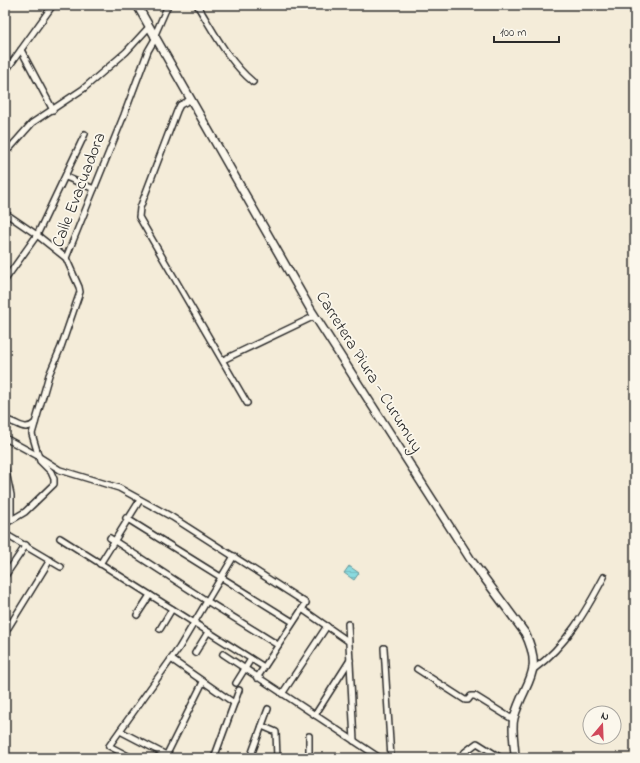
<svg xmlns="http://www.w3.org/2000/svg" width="640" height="763" font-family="'Indie Flower',sans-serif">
<defs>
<pattern id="water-rules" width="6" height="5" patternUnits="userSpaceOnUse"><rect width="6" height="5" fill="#89dadf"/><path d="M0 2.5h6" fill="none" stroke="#76bbc0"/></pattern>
</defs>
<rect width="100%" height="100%" fill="#f4ecd9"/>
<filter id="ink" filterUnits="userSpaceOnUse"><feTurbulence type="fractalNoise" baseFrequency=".025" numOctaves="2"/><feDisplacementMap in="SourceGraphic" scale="8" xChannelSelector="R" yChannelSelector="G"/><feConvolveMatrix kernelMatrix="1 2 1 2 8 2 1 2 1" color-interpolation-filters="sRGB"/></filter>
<g filter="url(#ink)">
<path fill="url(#water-rules)" stroke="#639497" d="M349 566 359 573 354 580 344 573Z"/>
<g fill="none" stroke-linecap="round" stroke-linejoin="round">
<defs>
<g id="minor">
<path d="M197 5C214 32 228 61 253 82"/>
<path d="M154 37 168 5"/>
<path d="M21 50 53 110"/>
<path d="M5 72 53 5"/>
<path d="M190 100 180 105 177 111 140 208 139 217 247 403"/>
<path d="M5 150 10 148 32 123 83 89 126 52 149 27"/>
<path d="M66 177 94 189"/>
<path d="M5 213 37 235 66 258"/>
<path d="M5 280 37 235 85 134"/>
<path d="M223 360 315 316"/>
<path d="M5 420C17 421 24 433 35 423"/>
<path d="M5 438 38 456 60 470 119 488 172 517 306 603 257 678"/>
<path d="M5 467 11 495V520"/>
<path d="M126 518 293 622"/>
<path d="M8 522 25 512 54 484V479L51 472 40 461 32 434 49 375 61 347 80 292 79 287 66 258 124 115 148 51 155 39"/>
<path d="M5 534 61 567"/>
<path d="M60 538 264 667"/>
<path d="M110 538 207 601 179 648 109 746 132 758"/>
<path d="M234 556 207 601 278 645"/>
<path d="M100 564 140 500"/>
<path d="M5 576 26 545"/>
<path d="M302 609 348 641"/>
<path d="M137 615 150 595"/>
<path d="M348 624 354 741"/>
<path d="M160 629 172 609"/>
<path d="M5 633 50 560"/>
<path d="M384 648 391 758"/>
<path d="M195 653 208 632"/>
<path d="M223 654 380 758"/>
<path d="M171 659 234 703"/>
<path d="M417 669 465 700H468L471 696H475L514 720"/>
<path d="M534 669C566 646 586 611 604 577"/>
<path d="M236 683 251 659"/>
<path d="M282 694 327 626"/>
<path d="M315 715 350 660"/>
<path d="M262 726 276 732 277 758"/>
<path d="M120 731 172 758"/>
<path d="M165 758 203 682"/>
<path d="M214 758 239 690"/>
<path d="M250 758 268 709"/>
<path d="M309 758V736"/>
<path d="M461 758 465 752 477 743 501 758"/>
</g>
<path id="major" d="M137 5 311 310 471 560 525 633C545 674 524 681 514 718 511 729 515 746 515 758"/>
</defs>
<use href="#minor" stroke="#2b2b2b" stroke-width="8"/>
<use href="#major" stroke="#2b2b2b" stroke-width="10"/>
<use href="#minor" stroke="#fbf7ec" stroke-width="5"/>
<use href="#major" stroke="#fbf7ec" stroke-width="7"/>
</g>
</g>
<g text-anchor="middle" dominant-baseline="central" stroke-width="3.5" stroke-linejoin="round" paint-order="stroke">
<g font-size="17" fill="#2b2b2b" stroke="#fbf7ec">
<text transform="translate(79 190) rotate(-69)">Calle Evacuadora</text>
<text transform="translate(369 372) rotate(58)">Carretera Piura - Curumuy</text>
</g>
</g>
<rect width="640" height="763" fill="none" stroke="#fbf7ec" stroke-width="20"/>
<rect x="10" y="10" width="620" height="743" fill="none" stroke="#2b2b2b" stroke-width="1.5" filter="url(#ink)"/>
<g transform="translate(602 725) rotate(19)"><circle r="19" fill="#fbf7ec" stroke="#a8a59f"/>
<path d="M0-3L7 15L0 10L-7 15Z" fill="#d1495b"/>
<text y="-6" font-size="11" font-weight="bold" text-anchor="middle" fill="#2b2b2b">N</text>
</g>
<path d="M494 36v6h65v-6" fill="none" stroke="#2b2b2b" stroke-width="2"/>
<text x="500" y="36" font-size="12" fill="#2b2b2b" stroke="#fbf7ec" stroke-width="3" paint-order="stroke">100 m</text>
</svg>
